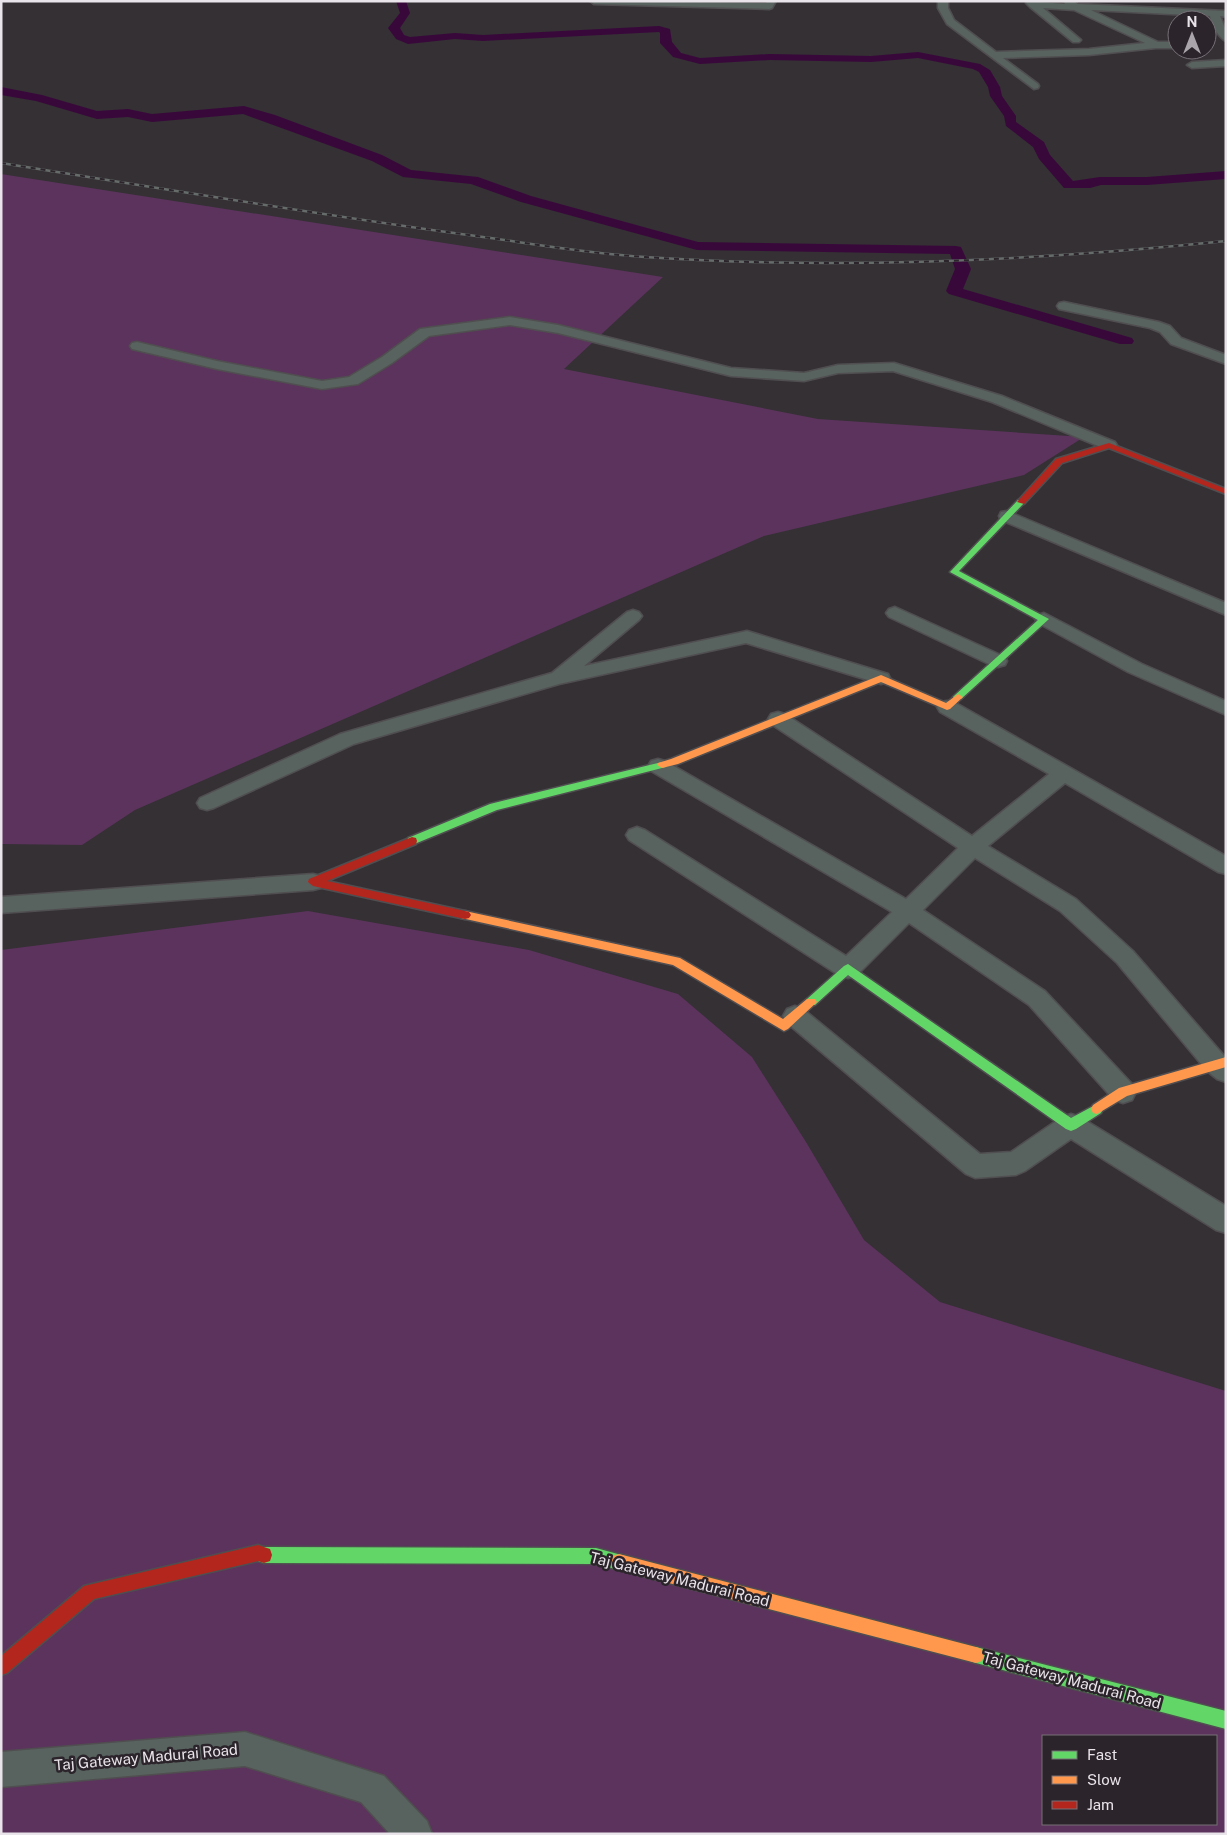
<svg xmlns="http://www.w3.org/2000/svg" width="1227" height="1835" font-family="'Public Sans',sans-serif">
<rect width="100%" height="100%" fill="#343034"/>
<g fill="#5b335c" fill-rule="evenodd">
<path d="M1 174 663 277 564 369 818 419 1084 437 1024 475 764 536 135 810 82 845 1 844Z"/>
<path d="M308 911 529 950 678 994 752 1057 806 1142 864 1240 940 1302 1226 1391V1834H1V950ZM1043 1736H1216V1824H1043Z"/>
</g>
<g fill="none" stroke-linecap="round" stroke-linejoin="round">
<g fill="#39083b" fill-rule="evenodd">
<path d="M396 1H406L410 13 400 28 404 35 410 37 455 33 483 35 659 26 670 29 672 42 681 53 700 58 770 54 871 56 918 52 980 64 990 70 1000 87 1002 96 1016 116V122L1044 142 1050 155 1073 181 1100 177H1147L1226 171V179L1147 185H1101L1090 188H1064L1039 159 1033 147 1006 126 1004 116 990 96 988 87 979 72 973 69 918 58 871 62 770 60 700 64 673 57 660 43V33L659 32 483 41 455 39 408 44 396 39 388 28 400 13Z"/>
<path d="M1 87 42 95 97 111 128 109 152 114 244 106 275 115 382 155 411 170 478 177 531 196 698 242 956 246 961 247 971 269 963 289 1132 338 1134 341 1132 344H1120L949 294 946 291 955 269 950 254 697 250 521 202 471 184 403 177 372 161 243 114 152 122 128 117 97 119 36 101 1 95Z"/>
</g>
<defs>
<g id="street">
<path d="M590 1 766 3 767 1H776L772 8 769 9 594 4Z"/>
<path d="M938 1H948V8L954 20 996 52 1089 49 1145 43 1074 10 1043 8 1081 40 1079 42H1073L1030 7 1026 3 1028 1 1065 4 1063 1H1073L1078 4 1226 11V17L1220 16 1226 30V41C1219 38 1211 24 1210 16L1091 10 1158 42H1177V48H1156L1089 55 1003 58 1038 84 1039 86 1038 88 1034 89 947 24 938 8Z"/>
<path d="M1226 60V66L1192 68 1187 65 1192 62Z"/>
<path d="M1064 302 1159 322 1170 326 1181 338 1226 355V364L1171 344 1160 332 1150 328 1059 309 1057 306 1059 303Z"/>
<path d="M510 317 558 325 731 368 804 373 838 365 894 363 1002 396 1115 442 1117 445 1115 448H1103L992 402 893 371 838 373 804 381 731 376 558 333 510 325 429 336 392 363 358 384 322 389 217 369 132 349 130 346 132 343 137 342 217 361 322 381 349 377 382 357 420 329Z"/>
<path d="M1007 511 1226 603V615L1001 520 999 516 1001 512Z"/>
<path d="M895 607 1005 657 1007 661 1005 665 998 667 991 665 889 617 886 613 889 609Z"/>
<path d="M633 610 639 612 642 616 639 620 584 666 747 631 888 674 890 678 888 682 881 684 746 643 559 684 354 744 214 808 207 810 200 808 197 803 200 798 340 734 552 673 627 612Z"/>
<path d="M1044 613 1142 664 1226 701V715L1128 672 1038 623 1035 619 1038 615Z"/>
<path d="M947 701 954 702 1226 856V874L1218 872 1065 783 988 846 1076 899 1133 951 1226 1058V1082L1217 1079 1207 1071 1117 963 1060 911 975 858 923 910 1045 991 1132 1084 1136 1092 1132 1100 1123 1103 1114 1100 1029 1005 909 923 856 976 848 978 840 976 629 840 626 835 629 830 637 827 645 830 846 956 892 912 651 771 648 766 651 761 658 759 665 761 906 899 958 848 771 724 768 719 771 714 778 712 785 714 972 836 1049 774 940 712 937 707 940 702Z"/>
<path d="M313 874 321 876 324 882 321 888 313 890 1 913V897Z"/>
<path d="M795 1006 803 1009 980 1154 1011 1152 1062 1117 1071 1114 1080 1117 1226 1206V1233L1216 1230 1071 1139 1025 1171 1016 1175 975 1178 966 1174 787 1023 783 1016 787 1009Z"/>
<path d="M245 1732 384 1776 427 1821 432 1834H390L361 1802 245 1766 1 1787V1752Z"/>
</g>
<g id="fast">
<path d="M1018 500 1025 502 959 571 1049 619 961 699H955L953 697 955 695 1038 620 950 572Z"/>
<path d="M662 762 667 765 666 767 497 810 412 845 407 841 408 838 490 804Z"/>
<path d="M848 964 1071 1118 1097 1104 1101 1105 1103 1109 1101 1113 1076 1129 1071 1131 1066 1129 848 975 815 1005H807L805 1002 807 999 844 966Z"/>
<path d="M264 1547 596 1548 625 1556 627 1562 625 1568 619 1570 596 1564 264 1563 258 1561 256 1555 258 1549Z"/>
<path d="M976 1647 1226 1711V1729L976 1663 970 1661 968 1655 970 1649Z"/>
</g>
<g id="slow">
<path d="M881 675 946 703 958 694 963 697 950 709 947 710 881 682 678 764 662 768 657 765 658 763 671 759Z"/>
<path d="M465 911 680 958 783 1019 807 999H815L817 1002 788 1029 784 1031 673 965 461 918 459 915 461 912Z"/>
<path d="M1226 1057V1067L1127 1096 1097 1114 1093 1113 1091 1109 1093 1105 1119 1088Z"/>
<path d="M619 1554 976 1647 982 1649 984 1655 982 1661 976 1663 619 1570 613 1568 611 1562 613 1556Z"/>
</g>
<g id="jam">
<path d="M1109 443 1226 489V494L1109 448 1062 463 1024 504 1017 502 1056 459Z"/>
<path d="M412 837 416 838 417 841 416 844 327 881 465 911 469 912 471 915 469 918 465 919 313 886 308 882 309 879Z"/>
<path d="M258 1545 270 1549 272 1555 270 1561 264 1563 258 1561 94 1599 7 1673 1 1675V1656L84 1586Z"/>
</g>
</defs>
<use href="#street" stroke="#504e50" stroke-width="3"/>
<use href="#fast" stroke="#504e50" stroke-width="3"/>
<use href="#slow" stroke="#504e50" stroke-width="3"/>
<use href="#jam" stroke="#504e50" stroke-width="3"/>
<use href="#street" fill="#58625e" fill-rule="evenodd"/>
<use href="#fast" fill="#63d668" fill-rule="evenodd"/>
<use href="#slow" fill="#ff974d" fill-rule="evenodd"/>
<use href="#jam" fill="#b3261e" fill-rule="evenodd"/>
<defs>
<path id="rail" d="M1 163C152 187 303 212 454 233 517 241 581 253 645 257 838 270 1033 261 1226 241"/>
</defs>
<use href="#rail" stroke="#666c6a" stroke-width="2.5"/>
<use href="#rail" stroke="#2b242b" stroke-width="2" stroke-dasharray="5" stroke-linecap="butt"/>
</g>
<g text-anchor="middle" dominant-baseline="central" stroke-width="5" stroke-linejoin="round" paint-order="stroke">
<g font-size="15" fill="#e9e4e9" stroke="#2b242b">
<text transform="translate(680 1579) rotate(14)">Taj Gateway Madurai Road</text>
<text transform="translate(1072 1680) rotate(15)">Taj Gateway Madurai Road</text>
<text transform="translate(146 1757) rotate(-5)">Taj Gateway Madurai Road</text>
</g>
</g>
<rect width="1227" height="1835" fill="none" stroke="#e9e4e9" stroke-width="5"/>
<rect x="1042" y="1735" width="175" height="90" fill="#2b242b" stroke="#777177"/>
<rect x="1052" y="1751" width="25" height="8" fill="#63d668" stroke="#777177"/>
<text x="1087" y="1760" font-size="15" fill="#e9e4e9">Fast</text>
<rect x="1052" y="1776" width="25" height="8" fill="#ff974d" stroke="#777177"/>
<text x="1087" y="1785" font-size="15" fill="#e9e4e9">Slow</text>
<rect x="1052" y="1801" width="25" height="8" fill="#b3261e" stroke="#777177"/>
<text x="1087" y="1810" font-size="15" fill="#e9e4e9">Jam</text>
<g transform="translate(1192 35)"><circle r="24" fill="#2b242b" stroke="#777177"/>
<path d="M0-4L9 19L0 12L-9 19Z" fill="#aaa5aa"/>
<text y="-8" font-size="14" font-weight="bold" text-anchor="middle" fill="#e9e4e9">N</text>
</g>
</svg>
